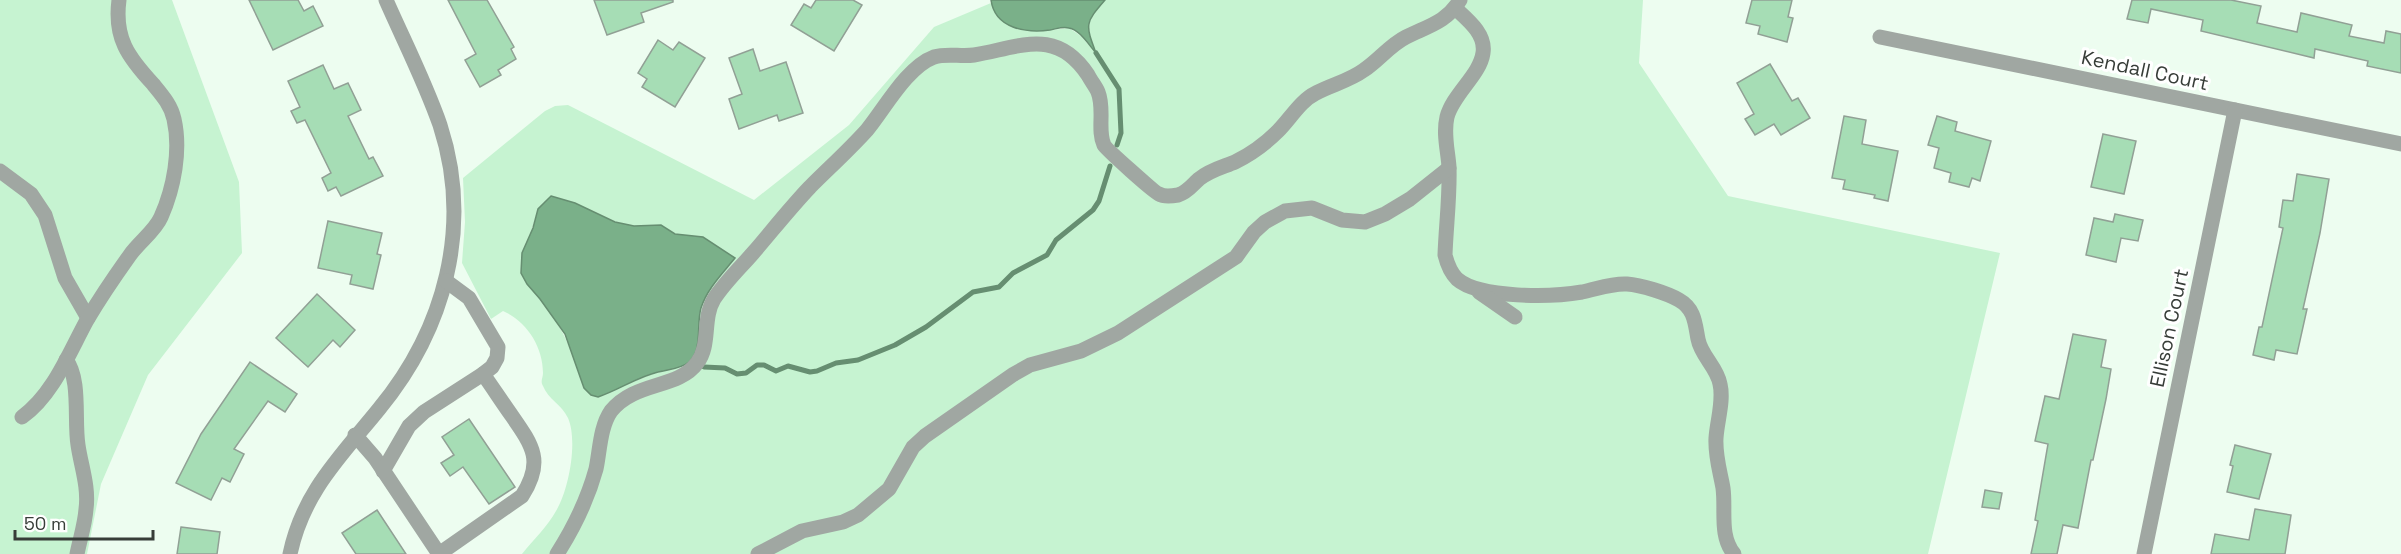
<svg xmlns="http://www.w3.org/2000/svg" width="2401" height="554" font-family="'Space Grotesk',sans-serif">
<rect width="100%" height="100%" fill="#edfdf0"/>
<g fill="#c6f3d1" fill-rule="evenodd">
<path d="M0 0H172L239 182 242 253 148 375 101 484 87 554H0Z"/>
<path d="M1105 0H1643L1639 63 1728 196 2000 253 1928 554H522C533 540 548 526 556 511 569 490 578 441 568 418 562 405 548 399 543 386 540 381 543 378 543 373 543 346 526 321 503 311L491 319 462 263 465 222 463 178 545 111 555 106 568 105 754 200 849 125 934 27 991 3 997 15 1051 30 1069 28 1081 36 1094 51C1087 22 1084 24 1105 0ZM551 196 575 203 615 222 634 226 661 225 675 234 703 237 735 258 706 295 698 320 697 345 681 367 657 372 623 386 584 389C571 344 559 319 527 284L529 239 538 209Z"/>
</g>
<g fill="#7ab089" stroke="#668e71" stroke-width="1.5">
<path d="M991 0H1105C1085 23 1085 24 1096 53 1088 44 1080 30 1069 28 1063 26 1056 29 1050 30 1026 33 995 29 991 0Z"/>
<path d="M551 196 575 203 615 222 634 226 661 225 675 234 703 237 735 258C722 274 707 289 701 308 696 325 703 349 689 362 681 369 669 369 658 372 637 377 619 390 598 397L591 395 584 388 565 334 540 299 527 284 521 273 522 253 533 228 538 209Z"/>
</g>
<g fill="none" stroke-linecap="round" stroke-linejoin="round">
<g stroke="#668e71" stroke-width="5">
<path d="M1096 53 1119 89 1121 133 1117 145"/>
<path d="M704 367 725 368 737 374 746 373 757 365H764L776 371 788 366 810 372 817 371 836 363 858 360 895 345 926 327 973 292 999 287 1013 273 1047 255 1056 240 1093 210 1099 201 1110 166"/>
</g>
</g>
<g fill="#a6ddb5" stroke="#91a095" stroke-width="1.5">
<path d="M249 0H298L304 11 313 6 323 26 273 50Z"/>
<path d="M448 0H487L514 47 511 49 516 59 498 70 501 75 480 87 465 60 476 54Z"/>
<path d="M594 0H673V2L641 13 644 22 607 35Z"/>
<path d="M816 0H853L862 5 834 51 791 25 804 4 811 8Z"/>
<path d="M1752 0H1792L1788 17 1793 18 1787 42 1758 34 1760 26 1746 23Z"/>
<path d="M2132 0H2231L2261 6 2257 23 2297 32 2301 13 2352 25 2349 36 2384 43 2386 31 2401 34V73L2367 66 2368 61 2315 49 2314 58 2201 31 2203 20 2151 9 2148 23 2127 19Z"/>
<path d="M658 40 673 50 679 42 705 58 675 107 642 87 647 79 638 73Z"/>
<path d="M753 49 760 71 786 62 803 113 779 121 777 115 739 129 729 99 742 94 729 58Z"/>
<path d="M1770 64 1792 101 1798 98 1810 118 1781 135 1774 124 1755 135 1745 119 1754 114 1737 83Z"/>
<path d="M323 65 334 89 348 83 361 110 348 116 369 159 373 157 383 176 341 196 336 187 328 191 322 178 331 173 305 120 297 123 291 111 300 107 288 81Z"/>
<path d="M1844 116 1866 120 1862 144 1898 151 1888 201 1874 198 1875 195 1843 189 1845 180 1832 178Z"/>
<path d="M1937 116 1957 122 1955 131 1991 141 1980 181 1972 178 1969 187 1949 182 1951 173 1934 168 1939 148 1928 145Z"/>
<path d="M2103 134 2136 141 2124 194 2091 187Z"/>
<path d="M2297 174 2329 179 2320 233 2303 309H2307L2297 354 2276 350 2274 360 2253 355 2259 327H2262L2283 228 2279 227 2283 200 2293 201Z"/>
<path d="M2115 214 2143 220 2138 241 2121 238 2116 262 2086 255 2094 218 2113 222Z"/>
<path d="M328 221 382 233 377 254 381 255 373 289 350 284 352 275 318 268Z"/>
<path d="M317 294 355 330 340 347 333 340 308 367 276 338Z"/>
<path d="M2073 334 2106 340 2101 367 2111 369 2106 399 2093 460H2091L2078 528 2063 525 2057 554H2031L2038 521 2035 520 2048 444 2035 441 2045 396 2059 399Z"/>
<path d="M250 362 297 394 285 412 268 401 234 449 244 454 230 482 222 478 211 500 176 483 201 434Z"/>
<path d="M469 419 515 487 489 504 463 467 450 476 441 463 454 455 442 437Z"/>
<path d="M2235 445 2271 454 2259 499 2227 492 2233 466 2230 465Z"/>
<path d="M1985 490 2002 493 1999 509 1982 507Z"/>
<path d="M2255 509 2291 515 2285 554H2211L2215 534 2249 540Z"/>
<path d="M377 510 406 554H356L342 533Z"/>
<path d="M181 527 220 532 217 554H177Z"/>
</g>
<g fill="none" stroke-linecap="round" stroke-linejoin="round">
<g stroke="#a0a7a2" stroke-width="15">
<path d="M1455 8C1468 20 1486 34 1483 53 1480 75 1453 94 1447 117 1443 134 1448 151 1449 167 1450 196 1446 226 1445 255 1447 263 1450 272 1457 279 1480 299 1553 297 1582 292 1597 289 1612 283 1627 284 1641 285 1667 293 1679 300 1695 309 1695 324 1698 339 1701 356 1717 367 1720 384 1724 401 1717 421 1716 438 1715 456 1720 471 1723 488 1726 511 1719 535 1734 554"/>
<path d="M1880 37 2401 144"/>
<path d="M0 171 31 194 45 215 65 278 88 318"/>
<path d="M1479 292 1515 317"/>
<path d="M66 360C81 379 74 421 78 445 81 466 89 487 86 509 85 524 80 539 77 554"/>
<path d="M22 417C53 395 69 353 87 320 100 298 115 276 130 255 139 242 155 231 161 217 174 188 181 150 174 119 171 105 162 95 153 84 128 57 114 38 119 0"/>
<path d="M355 435 375 458 439 554"/>
<path d="M383 471 409 426 424 412 483 374"/>
<path d="M290 554C303 492 341 456 379 409 445 329 473 226 440 125 425 82 404 41 386 0"/>
<path d="M439 554 522 496C544 462 533 446 512 416 502 402 493 388 483 374L492 367 497 358 498 347 469 298 446 281"/>
<path d="M557 554C573 529 588 498 596 469 600 450 600 427 611 411 635 381 678 389 697 363 711 345 702 319 714 299 725 282 740 268 753 253 772 231 790 208 810 187 829 168 849 150 867 130 885 108 907 67 934 57 947 53 961 57 974 55 1021 47 1056 27 1088 75 1091 81 1096 87 1098 92 1105 109 1097 130 1104 145 1106 149 1155 193 1159 194 1164 197 1172 196 1178 195 1188 192 1192 185 1199 179 1210 170 1223 167 1235 162 1251 154 1266 143 1278 131 1291 118 1300 101 1316 93 1333 84 1349 81 1364 70 1379 60 1390 45 1406 37 1428 26 1447 22 1460 0"/>
<path d="M758 554 802 531 843 522 858 515 889 489 913 447 925 436 1014 374 1030 365 1081 351 1118 333 1236 257 1254 232 1265 222 1285 211 1312 208 1342 220 1365 222 1385 214 1410 199 1449 168"/>
<path d="M2144 554 2235 110"/>
</g>
</g>
<g text-anchor="middle" dominant-baseline="central" stroke-width="6" stroke-linejoin="round" paint-order="stroke">
<g font-size="20" fill="#373d38" stroke="#fff">
<text transform="translate(2145 70) rotate(12)">Kendall Court</text>
<text transform="translate(2169 328) rotate(-78)">Ellison Court</text>
</g>
</g>
<path d="M15 530v9h138v-9" fill="none" stroke="#373d38" stroke-width="3"/>
<text x="24" y="530" font-size="18" fill="#373d38" stroke="#ffffff" stroke-width="4.5" paint-order="stroke">50 m</text>
</svg>
